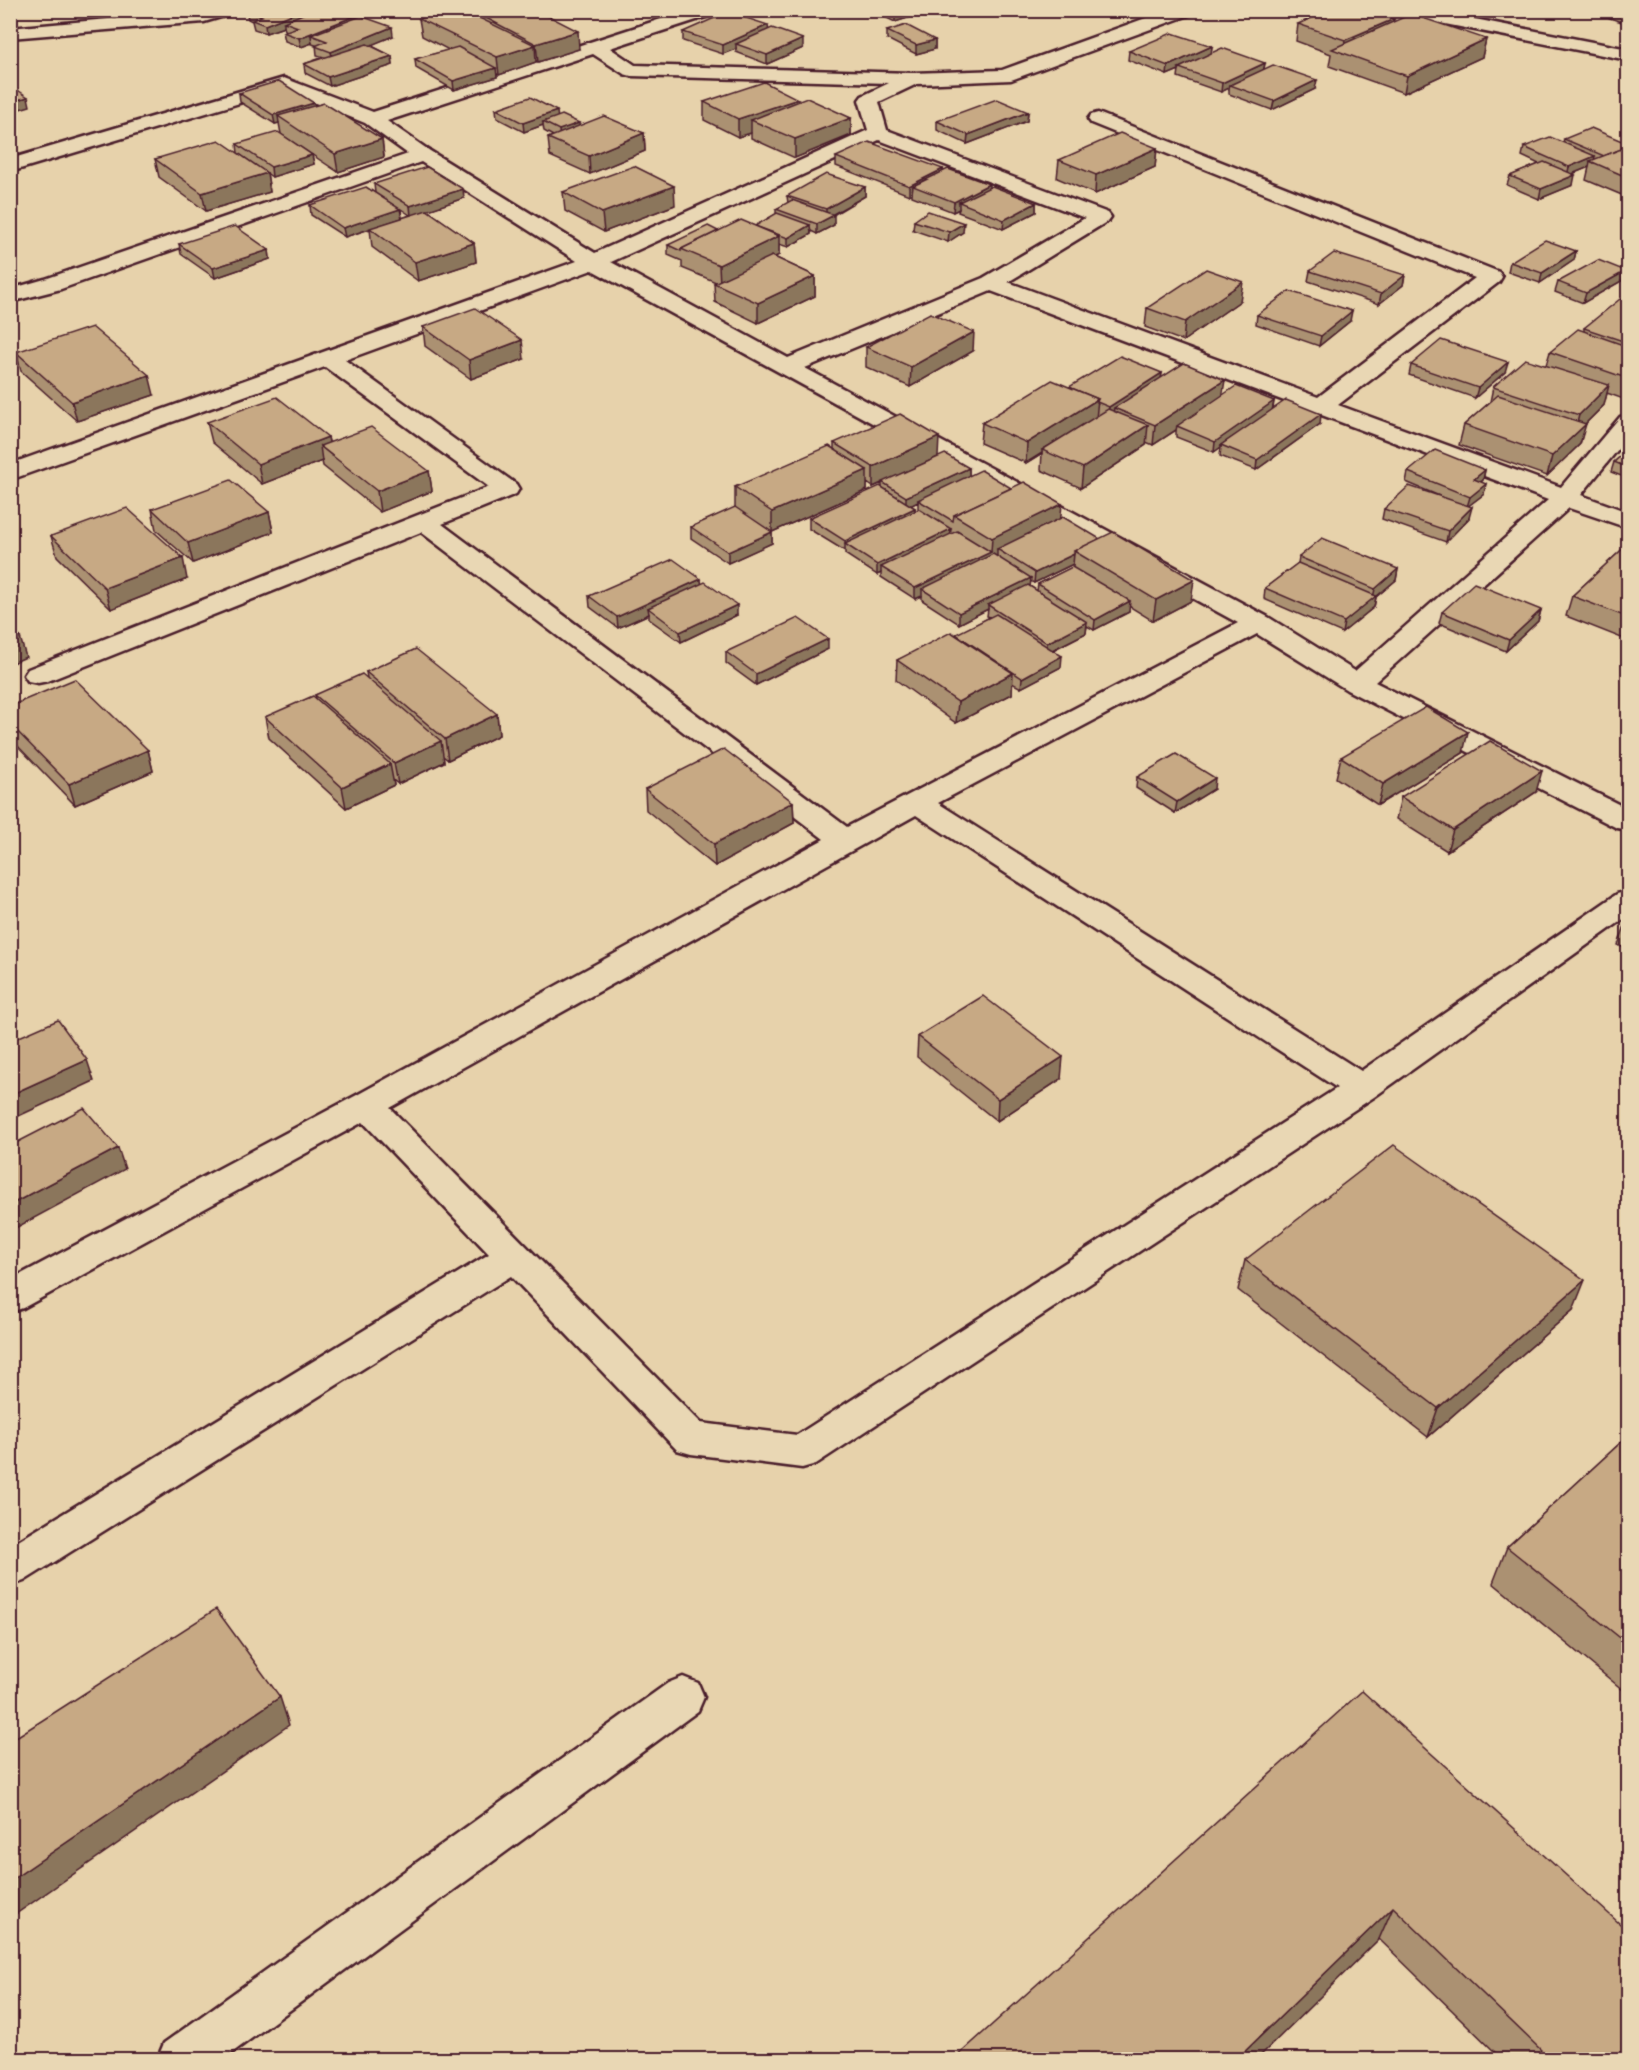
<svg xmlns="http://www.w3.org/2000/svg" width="1639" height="2070" font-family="Dekko,sans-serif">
<rect width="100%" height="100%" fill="#e7d2ab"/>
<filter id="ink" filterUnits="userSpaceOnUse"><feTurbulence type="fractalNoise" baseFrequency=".0167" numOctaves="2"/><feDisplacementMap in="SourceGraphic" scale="12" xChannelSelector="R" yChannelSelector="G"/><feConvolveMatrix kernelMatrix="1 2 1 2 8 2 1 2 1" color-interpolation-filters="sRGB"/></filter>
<g filter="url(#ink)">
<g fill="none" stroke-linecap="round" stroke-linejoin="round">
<defs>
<g id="street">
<path d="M206 10H234L231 14 204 22 10 38V28Z"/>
<path d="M689 10H718L715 14 610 48 635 65 912 73 1002 70 1168 10H1195L1192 14 1011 80 917 84 879 102 887 130 1108 213 1111 217 1108 221 1008 282 1318 397 1475 278 1091 123 1088 119 1091 115 1098 113 1499 272 1502 277 1499 282 1338 405 1561 487 1620 417 1628 415V437L1581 495 1628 512V528L1569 508 1375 682 1628 809V830L1617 828 1347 690 1257 634 938 803 1361 1071 1617 894 1628 891V916L1374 1097 816 1464 802 1468 691 1454 677 1450 511 1276 24 1581 10 1586V1546L489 1254 363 1122 23 1308 10 1312V1280L355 1096 824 839 421 532 48 681 38 683 28 681 24 675 28 669 489 487 325 367 10 480V464L577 261 421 162 61 289 10 302V289L45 279 408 154 365 123 283 90 10 172V159L284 78 373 112ZM593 54 624 74 631 76 889 83 862 96 859 100 868 130 595 253 430 151 387 121ZM879 140 1085 218 983 278 788 358 611 262ZM592 270 1238 623 847 827 442 524 516 494 519 489 516 484 345 360ZM991 291 1548 500 1355 671 1268 617 805 368ZM916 815 1337 1088 797 1435 701 1423 390 1108Z"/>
<path d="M683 1677 698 1683 704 1697 698 1711 222 2060H157L164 2043 668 1683Z"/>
</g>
<path id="secondary" d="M1390 10H1429L1628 49V60L1399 15Z"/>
</defs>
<use href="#street" stroke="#4a1f2b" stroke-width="5"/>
<use href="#secondary" stroke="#4a1f2b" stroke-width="5"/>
<use href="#street" fill="#e9d7b4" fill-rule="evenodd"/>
<use href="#secondary" fill="#e9d7b4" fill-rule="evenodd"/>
</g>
<g fill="#ab9172" stroke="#4a1f2b" stroke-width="1.5" fill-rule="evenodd">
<path d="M246 10 361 16 393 36 370 45 392 56 393 65 330 86 305 73 304 64 324 57 317 55 316 45 312 44V43L301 47 285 41 283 32 287 31 285 30 284 27 266 33 254 29 252 21 248 19Z"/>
<path d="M397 10H425L414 15Z"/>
<path d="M446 10H537L579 49 538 62 536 61V62L499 75 497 74V77L454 90 416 68 415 59 449 50 422 36 419 19Z"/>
<path d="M870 10H928L927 12 895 22Z"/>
<path d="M1587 10H1629V23L1627 24Z"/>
<path d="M1394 22 1486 39 1482 57 1404 93 1329 66 1331 54 1296 41 1298 24Z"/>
<path d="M769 30 803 48 767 64 736 52V48L723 54 683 41V32Z"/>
<path d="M887 31 935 40V49L916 54 887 39Z"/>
<path d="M1212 46 1211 53 1265 63 1264 69 1315 89 1272 110 1229 94V88L1221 92 1178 77 1179 70 1167 75 1128 60 1129 51Z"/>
<path d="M239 93 314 103 315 105 382 139 384 157 338 172 281 134 279 123 275 124 240 102Z"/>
<path d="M704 102H798L851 118V135L795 158 751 138V133L738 137 704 120Z"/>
<path d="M496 109 558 117 579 126 644 133 645 151 590 174 550 156 548 138 553 136 544 131 543 125 524 132 497 118Z"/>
<path d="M1028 112 1027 121 967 144 937 130V121Z"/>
<path d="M1564 139 1629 144V198L1586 180 1589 167 1572 174 1573 185 1539 199 1507 185 1510 176 1539 164 1522 156 1524 147 1563 142Z"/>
<path d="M237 144 312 155 314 164 272 177 238 153Z"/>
<path d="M1157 148 1155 167 1095 194 1057 178 1059 160Z"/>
<path d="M836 157 943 169V171L1036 203V212L1003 229 958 212 959 209 953 212 912 196V193L909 195 836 166Z"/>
<path d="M155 159 267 173 270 192 206 211 159 177Z"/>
<path d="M374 184 464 198 427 210 474 243 476 262 418 281 372 247 370 229 345 237 311 215 310 205 375 193ZM401 209 410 215 402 218Z"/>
<path d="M865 187V196L833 215 834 225 817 234 811 231V234L788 247 779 244V255L774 257 815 276V296L758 323 715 302 714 283 716 282 682 268V261L668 255V245L718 231 755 226 776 214V209L788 203 787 196Z"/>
<path d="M563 192 675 205 604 232 565 211Z"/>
<path d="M914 221 963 232 948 242 913 230Z"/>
<path d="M179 244 269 250 270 259 215 278 181 254Z"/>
<path d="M1576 251 1574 260 1540 283 1508 272 1510 262Z"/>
<path d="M1310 271 1405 275 1403 285 1379 304 1308 281Z"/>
<path d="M1626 271 1623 280 1583 303 1555 292 1558 282Z"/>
<path d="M1240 301 1183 341 1145 327 1147 308Z"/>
<path d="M1629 302V397L1626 400 1607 393 1604 405 1585 424 1580 444 1547 476 1459 445 1464 425 1490 402 1493 387 1546 365 1550 352 1584 331V328Z"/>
<path d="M1257 315 1350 321 1319 346 1256 324Z"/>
<path d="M423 327 524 359 471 379 425 346Z"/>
<path d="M866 347 973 351 910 387 866 367Z"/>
<path d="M16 352 154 395 77 421 21 371Z"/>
<path d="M1411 365 1505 372 1475 398 1409 375Z"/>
<path d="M1162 373 1161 378 1223 395 1274 401 1273 409 1320 424 1256 470 1220 456 1221 447 1214 452 1176 437V430L1153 445 1146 442V445L1081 488 1041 470 1042 453 1026 463 980 443 982 423 1069 387Z"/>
<path d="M207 422 328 437 329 442 429 471 432 491 380 512 323 466 322 461 262 484 212 442Z"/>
<path d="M834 443 938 457 969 468V476L1061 518 1191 601 1153 621 1129 606V612L1094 630 1087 626 1086 633 1053 650 1061 667 1021 688 1012 683V694L956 723 896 680 897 660 956 635 990 617 987 616 988 609 959 624 922 600V596L915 599 881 577V573L877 575 845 554V551L809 529V518L882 487V483L873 487 867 483V490L772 532V543L728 563 691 538V527L735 508V487L834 449ZM918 502V510L915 511V508L911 505ZM1073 564V567L1038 584 1037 591 1030 586V581L1034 583Z"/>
<path d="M1629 449V479L1611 472 1614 462Z"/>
<path d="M1485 470 1483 480 1481 482 1484 494 1468 506 1469 518 1446 542 1382 519 1384 509 1449 500 1406 482 1408 472Z"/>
<path d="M152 509 269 512 273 532 193 563 156 530Z"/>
<path d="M51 536 187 579 111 609 57 556Z"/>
<path d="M1629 543V641L1566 616 1572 596Z"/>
<path d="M1299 557 1398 569 1396 580 1376 597 1374 607 1342 633 1264 599 1265 588 1298 563Z"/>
<path d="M702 584 737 615 681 642 649 619V614L618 628 590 607 589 596Z"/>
<path d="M1541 610 1538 621 1506 651 1439 623 1442 612Z"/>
<path d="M828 649 756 685 726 663V652Z"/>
<path d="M366 672 497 714 499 735 448 760 443 756 444 762 398 784 393 780 394 785 346 808 269 738 265 717 316 698 315 695 367 678Z"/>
<path d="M10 706 148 750 153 771 75 805 10 738Z"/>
<path d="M1463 753 1378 805 1336 778 1341 757Z"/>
<path d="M1137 777 1214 789 1175 813 1136 788Z"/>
<path d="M645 789 793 802 794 823 715 866 646 810Z"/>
<path d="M1536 792 1447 851 1396 819 1401 797Z"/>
<path d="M1629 921V951L1618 945 1626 923Z"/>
<path d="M918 1036 1061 1079 997 1121 917 1057Z"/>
<path d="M1628 1119H1629V1132L1624 1130Z"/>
<path d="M1245 1260 1573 1310 1428 1437 1238 1290Z"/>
<path d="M1629 1435V1695L1493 1583 1507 1547Z"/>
<path d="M1362 1691 1629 2060H1503L1379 1939Z"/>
</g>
<g fill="#8b765c" stroke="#4a1f2b" stroke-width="1.5">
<path d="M302 10H326L284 22V27L266 33 265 25Z"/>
<path d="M413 10H425L414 15Z"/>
<path d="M904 10H928L927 12 895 22V13Z"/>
<path d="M360 14 362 23 311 35 312 43 301 47 299 38Z"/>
<path d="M1394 19 1391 36 1343 53 1345 40Z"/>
<path d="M768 25 769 34 736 44V49L723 54V45Z"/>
<path d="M392 27 393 36 333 61 331 52Z"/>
<path d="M578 31 579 49 538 62 536 44Z"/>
<path d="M803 39V48L767 64V55Z"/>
<path d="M1486 39 1482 57 1404 93 1407 76Z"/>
<path d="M935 40V49L916 54V45Z"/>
<path d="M535 45 536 62 499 75 497 57Z"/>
<path d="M1212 46 1211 55 1179 68V70L1167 75 1168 66Z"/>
<path d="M392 56 393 65 330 86 328 77Z"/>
<path d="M1265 63 1263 72 1230 85 1229 88 1221 92 1222 83Z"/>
<path d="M496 68 497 77 454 90 453 81Z"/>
<path d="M1317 80 1315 89 1272 110 1274 101Z"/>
<path d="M28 97 30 106 10 112V102Z"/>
<path d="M798 99V116L751 120V133L738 137V119Z"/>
<path d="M314 103 316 112 278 116 279 123 275 124 273 115Z"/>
<path d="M557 111 558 120 543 122V125L524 132 523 123Z"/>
<path d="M1028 112 1027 121 967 144 968 135Z"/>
<path d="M851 118V135L795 158V139Z"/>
<path d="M579 123 580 132 560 140 559 130Z"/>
<path d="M644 133 645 151 590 174 589 156Z"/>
<path d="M382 139 384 157 338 172 335 154Z"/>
<path d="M1157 148 1155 167 1095 194 1096 175Z"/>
<path d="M312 155 314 164 272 177 271 167Z"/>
<path d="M1595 156 1594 163 1590 161 1589 167 1567 176 1569 167Z"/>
<path d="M943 169V178L913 186 912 193 909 195V186Z"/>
<path d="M267 173 270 192 206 211 202 193Z"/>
<path d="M1575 175 1573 185 1539 199 1541 189Z"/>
<path d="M989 184V194L959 202V209L953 212 954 202Z"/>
<path d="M674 186 675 205 604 232 602 213Z"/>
<path d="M865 187V196L826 218V209Z"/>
<path d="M463 189 464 198 411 216 410 206Z"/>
<path d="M1036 203V212L1003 229 1004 220Z"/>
<path d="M400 209 402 218 345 237 343 228Z"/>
<path d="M834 215V225L817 234V224Z"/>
<path d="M964 223 963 232 948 242 949 232Z"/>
<path d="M810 225 811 234 788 247V238Z"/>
<path d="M779 236V255L720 284 719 265Z"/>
<path d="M474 243 476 262 418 281 415 262Z"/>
<path d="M269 250 270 259 215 278 213 268Z"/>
<path d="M1576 251 1574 260 1540 283 1542 273Z"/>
<path d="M1626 271 1623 280 1583 303 1586 293Z"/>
<path d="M1405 275 1403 285 1379 304 1381 294Z"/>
<path d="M815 276V296L758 323V303Z"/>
<path d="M1243 282 1240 301 1183 341 1185 322Z"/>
<path d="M1352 311 1350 321 1319 346 1321 336Z"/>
<path d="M974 332 973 351 910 387 911 367Z"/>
<path d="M522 340 524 359 471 379 469 360Z"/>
<path d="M1508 362 1505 372 1475 398 1478 388Z"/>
<path d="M1162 373 1160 383 1114 408 1113 413 1108 417 1109 407Z"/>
<path d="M149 375 154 395 77 421 72 402Z"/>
<path d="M1225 380 1222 399 1177 426 1176 430 1153 445 1155 425Z"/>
<path d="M1609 385 1604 405 1574 435 1579 415Z"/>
<path d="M1629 389V397L1626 400Z"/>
<path d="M1098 399 1096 419 1042 450V453L1026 463 1027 443Z"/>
<path d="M1274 401 1272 411 1221 445V447L1214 452 1215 442Z"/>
<path d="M1321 414 1320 424 1256 470 1257 460Z"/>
<path d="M1586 424 1580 444 1547 476 1552 456Z"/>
<path d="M1148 425 1146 445 1081 488 1083 468Z"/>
<path d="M328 437 331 455 320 446 322 461 262 484 258 464Z"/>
<path d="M939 437 938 457 873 487V467Z"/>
<path d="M969 468V478L918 500V502L906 508V497Z"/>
<path d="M867 470V490L772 532V543L728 563V552L772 532V512Z"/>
<path d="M1485 470 1483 480 1471 489 1474 479Z"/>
<path d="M429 471 432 491 380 512 377 491Z"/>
<path d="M1486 484 1484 494 1467 507 1470 497Z"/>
<path d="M1062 504 1060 525 997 549V556L922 589V596L915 599V588L991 552 992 538Z"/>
<path d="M1472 507 1469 518 1446 542 1448 531Z"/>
<path d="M915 508V518L845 544V551V541Z"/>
<path d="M269 512 273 532 193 563 188 543Z"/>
<path d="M951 529 950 540 881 567V573L877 575V565Z"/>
<path d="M1074 554 1073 564 1034 583 1035 573Z"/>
<path d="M183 558 187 579 111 609 105 588Z"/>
<path d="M1398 569 1396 580 1376 597 1374 607 1342 633 1344 622 1373 598 1375 589Z"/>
<path d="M1031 578 1030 588 988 605V609L959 624V613Z"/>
<path d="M701 579 702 589 648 608 649 614 618 628 617 617Z"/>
<path d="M1194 580 1191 601 1153 621 1156 600Z"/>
<path d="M1130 601 1129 612 1094 630 1095 620Z"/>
<path d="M737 605V615L681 642 680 632Z"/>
<path d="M1541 610 1538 621 1506 651 1509 640Z"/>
<path d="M1087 622 1086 633 1046 653 1047 643Z"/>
<path d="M20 637 26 657 10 664V640Z"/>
<path d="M828 639V649L756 685V674Z"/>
<path d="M1062 656 1061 667 1021 688 1022 678Z"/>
<path d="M1013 673 1012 694 956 723 958 702Z"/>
<path d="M497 714 499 735 448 760 445 739Z"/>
<path d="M1468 732 1463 753 1378 805 1383 784Z"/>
<path d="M441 741 444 762 398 784 394 763Z"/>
<path d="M148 750 153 771 75 805 69 784Z"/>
<path d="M390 764 394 785 346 808 342 787Z"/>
<path d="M1542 771 1536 792 1447 851 1453 830Z"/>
<path d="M1215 778 1214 789 1175 813 1177 802Z"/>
<path d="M793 802 794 823 715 866 714 844Z"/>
<path d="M1063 1057 1061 1079 997 1121 998 1099Z"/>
<path d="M87 1060 94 1081 10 1120V1095Z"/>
<path d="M118 1148 125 1169 10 1231V1205Z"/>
<path d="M1585 1280 1573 1310 1428 1437 1438 1408Z"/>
<path d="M280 1697 289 1725 10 1918V1881Z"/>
<path d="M1393 1907 1379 1939 1256 2060H1236Z"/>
</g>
<g fill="#c7a984" stroke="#4a1f2b" stroke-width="1.5">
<path d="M247 10H302L265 25 252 20 262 16Z"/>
<path d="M312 10H350L360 14 299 38 283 32 298 27 284 22Z"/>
<path d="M446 10H463L535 45 497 57 419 19Z"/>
<path d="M471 10H537L578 31 536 44Z"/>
<path d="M889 10H904L895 13Z"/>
<path d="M1330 10H1369L1394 19 1345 40 1298 24Z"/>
<path d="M728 12 768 25 723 45 683 32Z"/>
<path d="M1411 14 1486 39 1407 76 1332 49Z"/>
<path d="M361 16 392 27 331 52 315 46 327 41 311 35Z"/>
<path d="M906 25 935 40 916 45 887 31Z"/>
<path d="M772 28 803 39 767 55 736 44Z"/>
<path d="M1172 33 1212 46 1168 66 1129 51Z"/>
<path d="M367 44 392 56 328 77 304 64Z"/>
<path d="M458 47 496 68 453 81 415 59Z"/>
<path d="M1222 48 1265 63 1222 83 1179 68Z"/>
<path d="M1273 65 1317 80 1274 101 1230 85Z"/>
<path d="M279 81 314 103 273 115 239 93Z"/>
<path d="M764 82 798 99 738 119 704 102Z"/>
<path d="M10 85 28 97 10 102Z"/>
<path d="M530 97 557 111 523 123 496 109Z"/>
<path d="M807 98 851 118 795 139 751 120Z"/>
<path d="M997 99 1028 112 968 135 937 121Z"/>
<path d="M324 103 382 139 335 154 278 116Z"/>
<path d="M562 115 579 123 559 130 543 122Z"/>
<path d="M604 116 644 133 589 156 548 138Z"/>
<path d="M1591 128 1629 144V146L1604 156 1564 139Z"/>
<path d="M278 132 312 155 271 167 237 144Z"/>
<path d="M1120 133 1157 148 1096 175 1059 160Z"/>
<path d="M1550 137 1595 156 1569 167 1524 147Z"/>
<path d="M219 140 267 173 202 193 155 159Z"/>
<path d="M869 142 943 169 909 186 836 157Z"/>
<path d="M1629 146V178L1590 161Z"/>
<path d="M1544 162 1575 175 1541 189 1510 176Z"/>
<path d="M634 166 674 186 602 213 563 192Z"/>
<path d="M427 167 463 189 410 206 374 184Z"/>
<path d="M948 169 989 184 954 202 913 186Z"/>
<path d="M826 174 865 187 826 209 787 196Z"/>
<path d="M992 186 1036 203 1004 220 959 202Z"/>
<path d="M366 187 400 209 343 228 310 205Z"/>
<path d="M792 200 834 215 817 224 776 209Z"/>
<path d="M427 210 474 243 415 262 370 228Z"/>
<path d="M928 211 964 223 949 232 914 221Z"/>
<path d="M777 213 810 225 788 238 755 226Z"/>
<path d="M741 220 779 236 719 265 681 249Z"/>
<path d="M235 226 269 250 213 268 179 244Z"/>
<path d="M708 226 718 231 681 249V251L668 245Z"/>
<path d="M1545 240 1576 251 1542 273 1510 262Z"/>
<path d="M1334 253 1405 275 1381 294 1310 271Z"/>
<path d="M772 256 815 276 758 303 714 283Z"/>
<path d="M1598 260 1626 271 1586 293 1558 282Z"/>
<path d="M1206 269 1243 282 1185 322 1147 308Z"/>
<path d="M1289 291 1352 311 1321 336 1257 315Z"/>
<path d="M1620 299 1629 302V343L1584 328Z"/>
<path d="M475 308 522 340 469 360 423 327Z"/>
<path d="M930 313 974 332 911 367 866 347Z"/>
<path d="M92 327 149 375 72 402 16 352Z"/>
<path d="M1578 329 1629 347V379L1550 352Z"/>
<path d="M1441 340 1508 362 1478 388 1411 365Z"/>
<path d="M1120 356 1162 373 1109 407 1097 402 1098 399 1069 387Z"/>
<path d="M1525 359 1609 385 1579 415 1493 387Z"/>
<path d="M1184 363 1225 380 1155 425 1114 408Z"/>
<path d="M1052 380 1098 399 1027 443 982 423Z"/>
<path d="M1236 386 1274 401 1215 442 1177 426Z"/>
<path d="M1498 395 1586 424 1552 456 1464 425Z"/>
<path d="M277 397 328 437 258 464 207 422Z"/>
<path d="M1286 400 1321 414 1257 460 1221 445Z"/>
<path d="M1108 409 1148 425 1083 468 1042 450Z"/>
<path d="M900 414 939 437 873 467 834 443Z"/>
<path d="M371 427 429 471 377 491 320 446Z"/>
<path d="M829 446 867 470 772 512 735 487Z"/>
<path d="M1629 449V468L1614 462Z"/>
<path d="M1435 450 1485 470 1474 479 1486 484 1470 497 1408 472Z"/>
<path d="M945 454 969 468 906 497 882 482Z"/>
<path d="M981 470 1011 488 954 515 953 521 918 500Z"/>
<path d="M231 480 269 512 188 543 152 509Z"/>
<path d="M1024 482 1062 504 992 538 954 515Z"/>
<path d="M880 486 915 508 845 541 809 518Z"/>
<path d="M1409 486 1472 507 1448 531 1384 509Z"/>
<path d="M735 507 772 532 728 552 691 527Z"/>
<path d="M127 508 183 558 105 588 51 536Z"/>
<path d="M919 509 951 529 877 565 845 544Z"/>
<path d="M1063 517 1100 539 1074 551V554L1035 573 997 549Z"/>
<path d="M957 531 991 552 915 588 881 567Z"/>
<path d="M1113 532 1194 580 1156 600 1074 551Z"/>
<path d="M1322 538 1398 569 1375 589 1299 557Z"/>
<path d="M1629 543V618L1572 596Z"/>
<path d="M993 554 1031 578 959 613 922 589Z"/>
<path d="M673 559 701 579 617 617 589 596Z"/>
<path d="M1298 563 1376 596 1344 622 1265 588Z"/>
<path d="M1072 567 1130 601 1095 620 1038 584Z"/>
<path d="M705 582 737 605 680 632 648 608Z"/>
<path d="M1474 583 1541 610 1509 640 1442 612Z"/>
<path d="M1028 585 1087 622 1047 643 988 605Z"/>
<path d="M996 614 1062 656 1022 678 956 634Z"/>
<path d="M798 618 828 639 756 674 726 652Z"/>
<path d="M10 627 20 637 10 640Z"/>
<path d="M951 632 1013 673 958 702 897 660Z"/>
<path d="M416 649 497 714 445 739 366 672Z"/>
<path d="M362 674 441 741 394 763 315 695Z"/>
<path d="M75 679 148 750 69 784 10 724V706Z"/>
<path d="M313 696 390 764 342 787 265 717Z"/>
<path d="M1426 707 1468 732 1383 784 1341 757Z"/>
<path d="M1490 741 1542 771 1453 830 1401 797Z"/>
<path d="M724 749 793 802 714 844 645 789Z"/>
<path d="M1176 754 1215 778 1177 802 1137 777Z"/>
<path d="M983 996 1063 1057 998 1099 918 1036Z"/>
<path d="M58 1020 87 1060 10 1095V1041Z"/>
<path d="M84 1108 118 1148 10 1205V1146Z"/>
<path d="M1394 1145 1585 1280 1438 1408 1245 1260Z"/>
<path d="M1629 1435V1645L1507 1547Z"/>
<path d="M216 1609 280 1697 10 1881V1741Z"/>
<path d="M1362 1691 1629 1932V2060H1533L1541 2050 1393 1907 1236 2060H953Z"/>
</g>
</g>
<rect width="1639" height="2070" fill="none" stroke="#e9d7b4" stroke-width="36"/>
<rect x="18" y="18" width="1603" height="2034" fill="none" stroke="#4a1f2b" stroke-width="2" filter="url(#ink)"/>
</svg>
